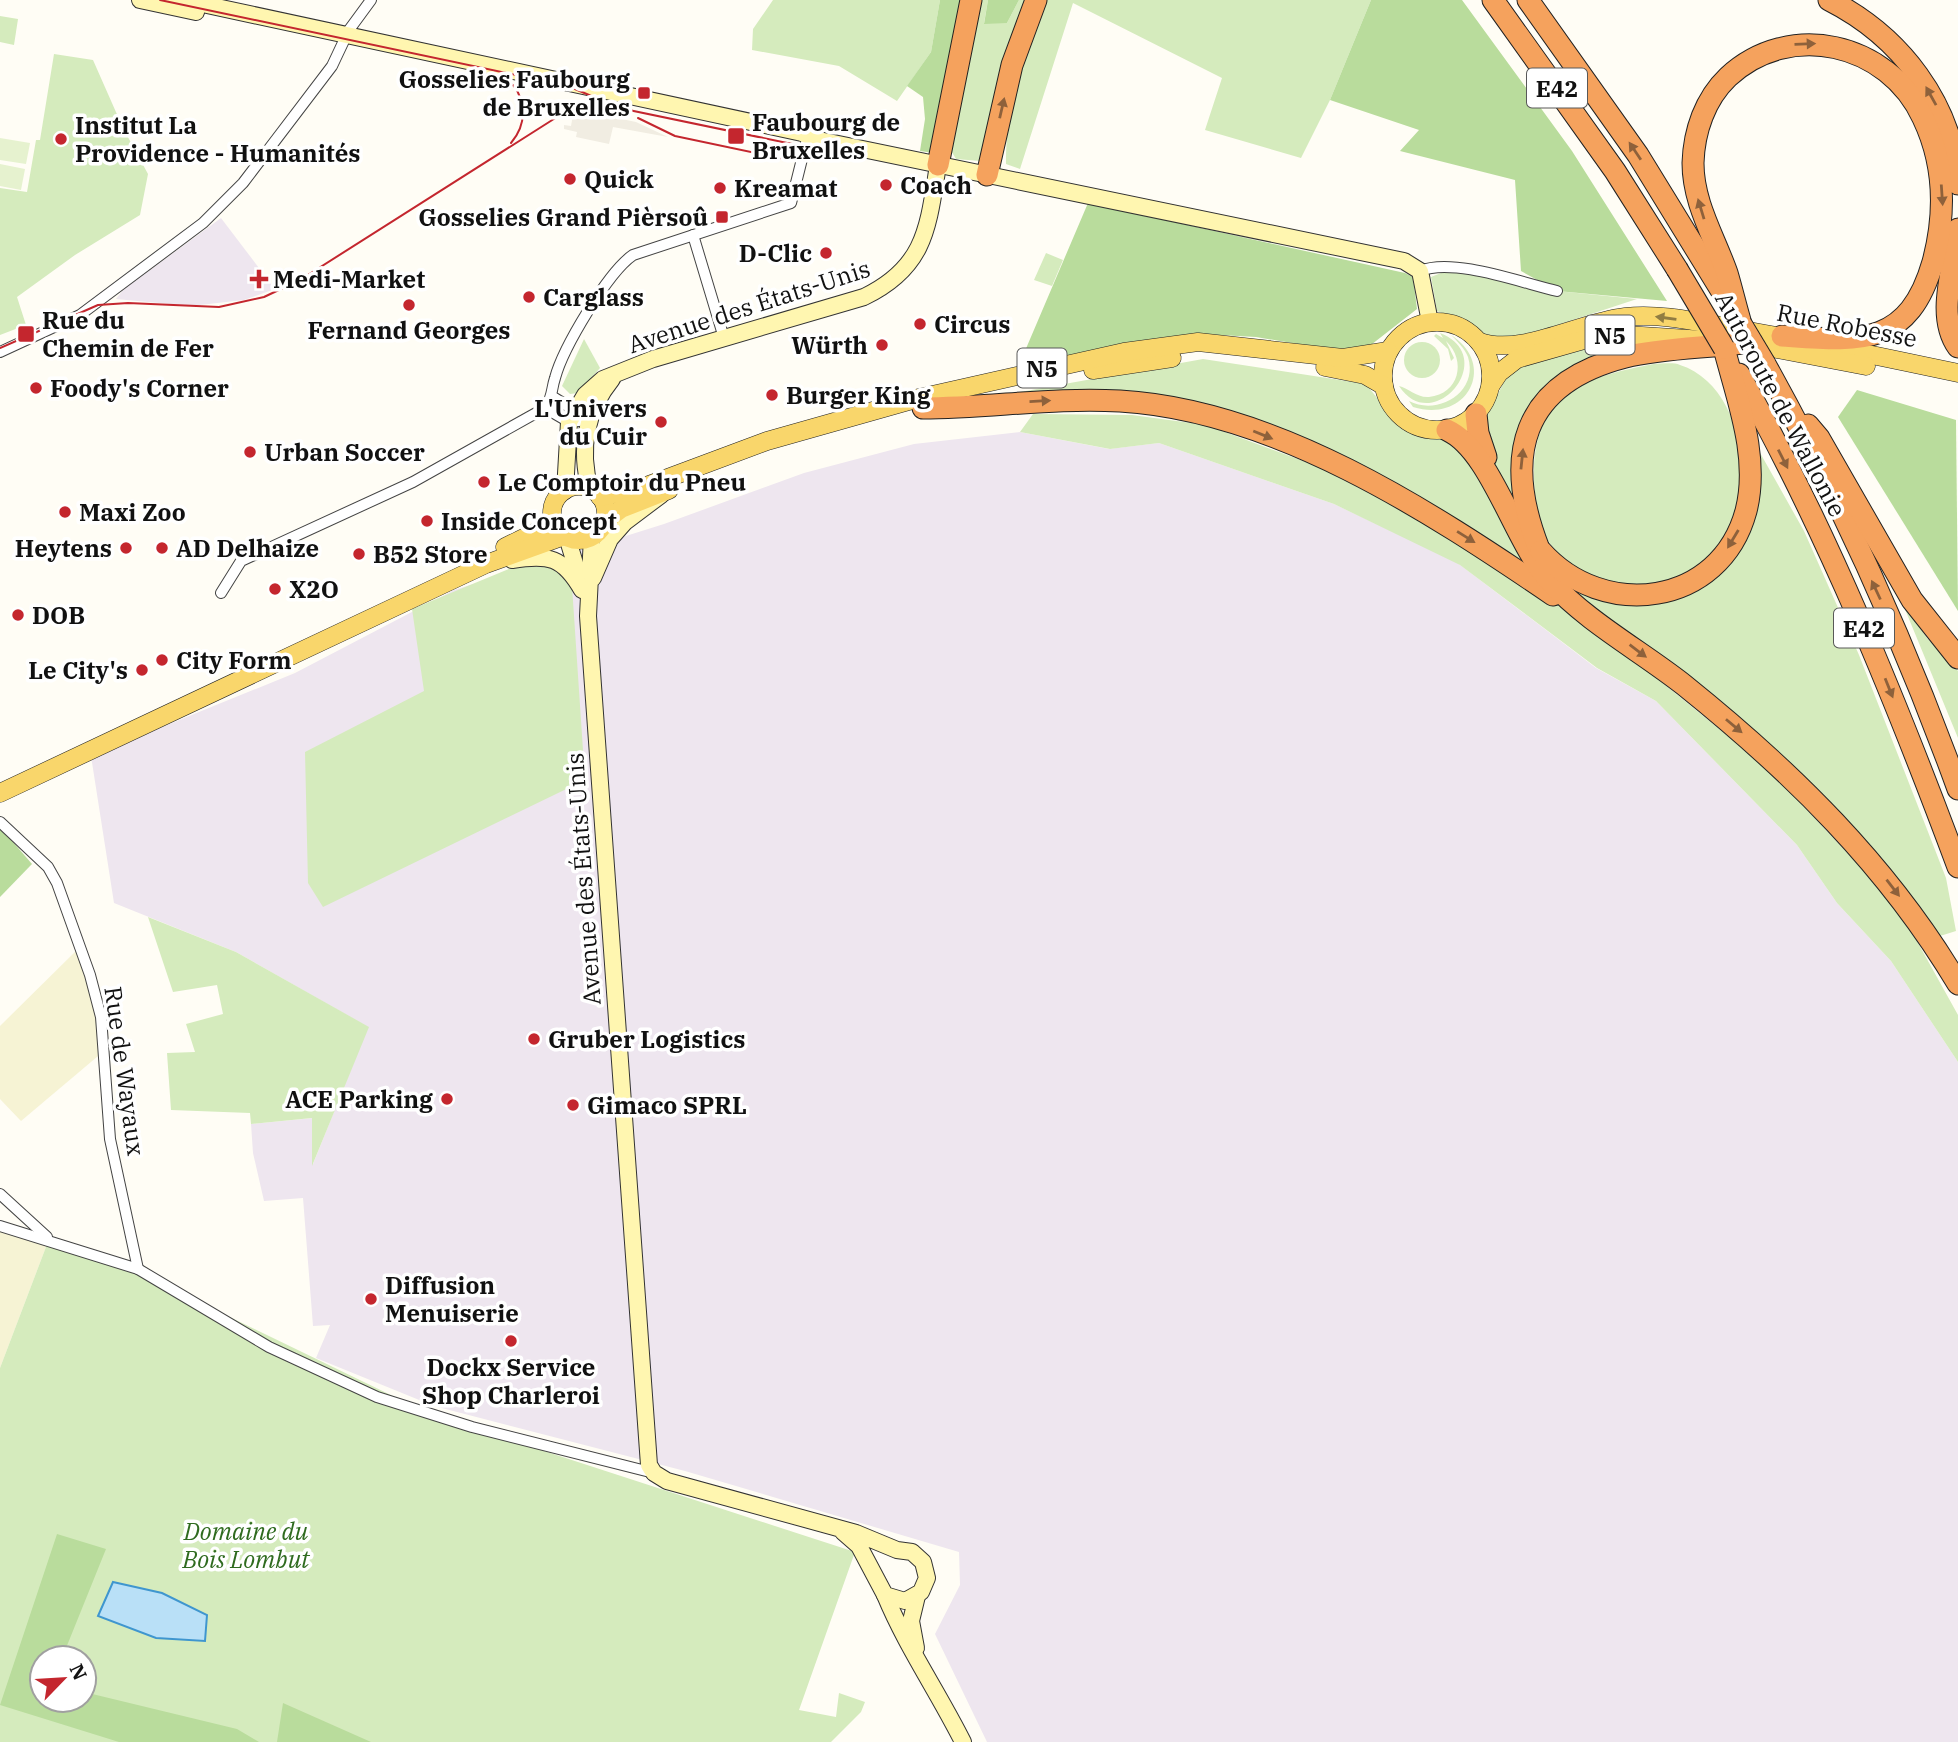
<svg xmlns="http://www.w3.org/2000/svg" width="1958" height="1742" font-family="'IBM Plex Serif',serif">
<rect width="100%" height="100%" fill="#fffdf5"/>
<g fill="#eee6ef">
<path d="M221 218 275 289 244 300 191 306 116 299 123 290Z"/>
<path d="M1020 432 1109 449 1159 443 1334 504 1455 561 1596 668 1656 701 1797 845 1837 903 1891 961 1958 1062V1742H987L935 1634 960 1585 959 1552 685 1471 434 1406 316 1358 330 1325 313 1326 303 1198 264 1201 253 1153 251 1124 313 1118V1164L368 1027 236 952 114 903 91 756 295 673 454 590 664 524 804 473 914 444Z"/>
</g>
<g fill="#f6f3d4">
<path d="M80 947 104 1051 21 1121 0 1099V1026Z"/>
<path d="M0 1230 49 1239 0 1368Z"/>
</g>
<g fill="#d5ebbd" fill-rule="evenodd">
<path d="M773 0H940L931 52 897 101 839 66 752 50 753 29Z"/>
<path d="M980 0H988L984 23H1007L1019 0H1028L980 161 956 159 950 149Z"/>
<path d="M1046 0H1371L1330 100 1301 158 1205 130 1222 78 1073 3 1020 169 1006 164C1005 112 1024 46 1046 0Z"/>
<path d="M0 16 18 19 14 45 0 42Z"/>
<path d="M54 54 93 60 123 128 148 174 140 215 75 255 17 297 26 325 0 335V188L27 192 36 140H40Z"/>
<path d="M1046 253 1063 260 1052 286 1034 280Z"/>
<path d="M1456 267 1557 291 1637 299 1493 346 1473 327 1437 311 1431 277Z"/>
<path d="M1440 333C1501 357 1433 438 1399 386 1408 388 1417 398 1429 397 1459 394 1467 361 1446 341L1454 358 1451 361 1448 349 1434 336 1436 334 1443 338Z"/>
<path d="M1611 334 1658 345 1626 357 1537 414 1521 523 1478 433 1509 372 1558 347Z"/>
<path d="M1451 335C1498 365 1467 424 1413 407L1409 401C1437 416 1479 393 1468 357 1465 349 1457 341 1451 335Z"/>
<path d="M584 339 600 368 578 393 570 394 562 386Z"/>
<circle cx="1422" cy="360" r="18"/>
<path d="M1203 359 1366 384 1401 428 1415 434 1443 439 1464 449 1553 589 1274 429 998 396Z"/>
<path d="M1654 364C1662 364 1673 362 1680 365 1749 387 1761 509 1713 556 1693 576 1669 583 1641 586 1618 588 1585 580 1568 562 1561 555 1551 547 1547 539 1528 495 1525 422 1569 392 1595 375 1624 370 1654 364Z"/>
<path d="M1033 414 1132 415 1206 425 1317 466 1399 508 1553 601 1615 644 1745 750 1795 797 1880 888 1908 925 1958 1015V1062L1891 961 1837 903 1797 845 1656 701 1597 668 1460 565 1334 504 1159 443 1110 449 1020 432Z"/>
<path d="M1759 451 1804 531 1859 655 1946 878 1956 931 1940 936 1896 882 1546 567C1620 622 1638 598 1717 571Z"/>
<path d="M538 557 571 571 585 780 323 907 308 883 305 752 424 691 412 609Z"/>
<path d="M1902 602 1927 638 1958 671V738Z"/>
<path d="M148 917 236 952 369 1027 312 1166V1118L251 1124 250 1113 171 1110 167 1053 195 1052 186 1024 223 1014 217 985 173 992Z"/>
<path d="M49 1239 147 1277 430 1414 855 1552 799 1710 836 1717 839 1693 865 1702 861 1712 831 1742H0V1368ZM42 1658H84V1700H42Z"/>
</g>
<g fill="#b9dc9c">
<path d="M940 0H971L941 154 920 151 925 119 923 97 907 86 931 52Z"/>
<path d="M988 0H1019L1007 23 984 24Z"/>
<path d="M1371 0H1462L1572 151 1667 301 1557 291 1521 271 1515 180 1400 151 1419 130 1330 100Z"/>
<path d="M1088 203 1405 273 1413 277 1417 309 1367 348 1351 353 1256 337 1201 334 1019 365Z"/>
<path d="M1857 390 1956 420 1958 611 1838 417Z"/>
<path d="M0 827 32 864 0 897Z"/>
<path d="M57 1534 106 1549 62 1658H42V1700H84V1692L237 1729 259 1742H119L0 1705Z"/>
<path d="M283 1703 371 1742H277Z"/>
</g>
<g fill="#e6f2cf">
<path d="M0 138 30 143 26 164 0 160Z"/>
<path d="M0 164 25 169 21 190 0 186Z"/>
</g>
<path fill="#f1ede2" d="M593 113 636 122 668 137 613 127 609 144 576 137 577 132 564 129V125L571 126 573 115Z"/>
<path fill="#b9e0f7" stroke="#3f96cf" stroke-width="2" d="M113 1582 162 1593 207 1615 205 1641 156 1638 98 1616Z"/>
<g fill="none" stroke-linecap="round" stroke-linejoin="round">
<defs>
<g id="street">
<path d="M693 235 724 338"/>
<path d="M1420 271C1453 257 1522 283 1557 291"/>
<path d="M0 352 80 315 203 223 243 183 332 66 349 30 371 0"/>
<path d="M553 397 581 414"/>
<path d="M545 408 569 422 588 420"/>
<path d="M221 593 241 561 413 482 545 408C553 397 551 390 555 378 563 348 608 272 633 255L791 203 808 135"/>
<path d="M0 822 48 867 57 883 90 975 101 1017 110 1139 138 1269"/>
<path d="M0 1194 47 1237"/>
<path d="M0 1226 138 1269 269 1347 377 1397 472 1427 654 1473"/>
</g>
<g id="secondary">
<path d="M140 0 196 12"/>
<path d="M184 0 802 133 819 140 1404 261 1420 271 1430 322"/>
<path d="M590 489C579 449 586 411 612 379"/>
<path d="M565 491 569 422 585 395 603 379 653 359 864 297C926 267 928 227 938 165"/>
<path d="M567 537 580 580"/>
<path d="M592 537 588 616 649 1465 654 1473 667 1481 856 1533 897 1550 912 1552 923 1562 927 1578 921 1592 905 1601 885 1595 859 1546 843 1532"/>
<path d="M512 560C549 554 563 557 582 590"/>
<path d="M593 578 610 539 625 522 661 495"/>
<path d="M885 1595C906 1646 938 1692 963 1742"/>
<path d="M916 1648 911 1621 917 1596"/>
</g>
<g id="primary">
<circle cx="1437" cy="376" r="54"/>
<path d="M1480 342C1522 356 1580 322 1625 317 1661 313 1697 322 1732 328 1808 341 1883 357 1958 373"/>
<path d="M1746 343 1866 366"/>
<path d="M1325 367 1365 375 1384 386"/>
<path d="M1093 370 1172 358"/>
<path d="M1491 385 1499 373 1517 359 1587 339 1611 334 1704 340"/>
<circle cx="579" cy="513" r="27"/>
<path d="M600 497 641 488 767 441 919 398 1124 352 1198 342 1343 358 1388 351"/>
<path d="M605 521 621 509 669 490"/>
<path d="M505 547 540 530 553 519"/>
<path d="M0 793 486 564 564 536"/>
</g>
<g id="highway">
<path d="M1493 0 1615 171 1677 269"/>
<path d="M1528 0 1638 155 1724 295"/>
<path d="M1829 0C1900 36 1952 103 1958 184"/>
<path d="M938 165 971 0"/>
<path d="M987 175 1012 65 1036 0"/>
<path d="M1958 229C1955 266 1935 315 1958 347"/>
<path d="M1741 324C1736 307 1732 290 1727 273 1714 236 1693 203 1693 163 1694 131 1705 99 1728 77 1789 20 1888 42 1923 118 1945 164 1946 213 1933 262 1908 349 1857 341 1782 336"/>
<path d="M1765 364C1840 499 1905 643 1958 789"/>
<path d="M1739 374C1827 531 1895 698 1958 867"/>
<path d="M923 408C989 408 1054 397 1120 401 1275 410 1428 510 1553 595"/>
<path d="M1476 414 1478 433 1486 457"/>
<path d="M1808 425 1819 438 1912 600 1958 658"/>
<path d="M1447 430C1491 450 1514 542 1550 581 1587 622 1641 651 1684 685 1791 771 1888 866 1958 984"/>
<path d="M1539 549C1503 457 1520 384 1625 357 1662 348 1703 348 1742 343"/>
<path d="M1541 551C1603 621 1720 607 1746 511 1760 457 1737 399 1724 348"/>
</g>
</defs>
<use href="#street" stroke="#444" stroke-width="12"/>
<use href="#secondary" stroke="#333" stroke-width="18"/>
<use href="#primary" stroke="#222" stroke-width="19"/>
<use href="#highway" stroke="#222" stroke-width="23"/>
<use href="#street" stroke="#fff" stroke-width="10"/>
<use href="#secondary" stroke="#fff6b0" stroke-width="16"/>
<use href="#primary" stroke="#f9d66b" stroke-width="18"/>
<use href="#highway" stroke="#f5a25d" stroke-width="21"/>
<g stroke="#c4262e" stroke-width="2">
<path d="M160 0 568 86 603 101"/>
<path d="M499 75C526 88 530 121 511 143"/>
<path d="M638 118 675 136 794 161"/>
<path d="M0 348 98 305 128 303 219 307 264 297 300 280 568 110 582 104H600L797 145"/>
</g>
<defs>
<g id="highway-bridge">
<path d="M1677 269 1724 348"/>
<path d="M1741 324 1765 364"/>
</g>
</defs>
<use href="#highway-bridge" stroke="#222" stroke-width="23" stroke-linecap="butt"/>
<use href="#highway-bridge" stroke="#f5a25d" stroke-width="21"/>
</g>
<defs><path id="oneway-solid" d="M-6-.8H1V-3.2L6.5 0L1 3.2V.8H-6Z" transform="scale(1.75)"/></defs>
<g fill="#8e613b">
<use href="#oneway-solid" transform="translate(1805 44) rotate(-2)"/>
<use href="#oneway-solid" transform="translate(1931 96) rotate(-119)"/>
<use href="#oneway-solid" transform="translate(1002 108) rotate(-77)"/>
<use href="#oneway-solid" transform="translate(1635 151) rotate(-124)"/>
<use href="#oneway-solid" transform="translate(1942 195) rotate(86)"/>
<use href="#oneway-solid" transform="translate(1701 209) rotate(-107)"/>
<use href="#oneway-solid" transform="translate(1040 401) rotate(-3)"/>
<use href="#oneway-solid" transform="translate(1263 435) rotate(22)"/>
<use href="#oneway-solid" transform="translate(1522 459) rotate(-84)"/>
<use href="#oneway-solid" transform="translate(1783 459) rotate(63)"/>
<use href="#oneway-solid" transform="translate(1466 537) rotate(32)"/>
<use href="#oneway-solid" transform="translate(1733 539) rotate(121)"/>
<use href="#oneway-solid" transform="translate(1876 590) rotate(-115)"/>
<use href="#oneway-solid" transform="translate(1638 651) rotate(37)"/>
<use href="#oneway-solid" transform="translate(1889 688) rotate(68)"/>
<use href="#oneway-solid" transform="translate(1734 726) rotate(40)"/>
<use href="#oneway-solid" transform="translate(1893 888) rotate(52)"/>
</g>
<use fill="#917d42" href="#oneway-solid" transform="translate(1666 318) rotate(-172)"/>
<g fill="#c4262e" stroke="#fff" stroke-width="2.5">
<rect x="637" y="86" width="14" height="14" rx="3.5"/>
<rect x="727" y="127" width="18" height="18" rx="3.5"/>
<circle cx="61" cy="139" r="7"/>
<circle cx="570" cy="179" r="7"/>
<circle cx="886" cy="185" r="7"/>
<circle cx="720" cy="188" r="7"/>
<rect x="715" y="210" width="14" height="14" rx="3.5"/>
<circle cx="826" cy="253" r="7"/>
<path d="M255.5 268.5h7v7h7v7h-7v7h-7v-7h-7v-7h7z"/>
<circle cx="529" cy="297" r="7"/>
<circle cx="409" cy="305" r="7"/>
<circle cx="920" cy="324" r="7"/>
<rect x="17" y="325" width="18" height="18" rx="3.5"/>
<circle cx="882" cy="345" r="7"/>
<circle cx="36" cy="388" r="7"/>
<circle cx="772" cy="395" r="7"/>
<circle cx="661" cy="422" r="7"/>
<circle cx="250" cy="452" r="7"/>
<circle cx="484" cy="482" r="7"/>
<circle cx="65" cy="512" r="7"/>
<circle cx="427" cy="521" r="7"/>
<circle cx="126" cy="548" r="7"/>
<circle cx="162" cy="548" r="7"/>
<circle cx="359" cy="554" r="7"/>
<circle cx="275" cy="589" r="7"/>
<circle cx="18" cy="615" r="7"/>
<circle cx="162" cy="660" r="7"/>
<circle cx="142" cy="670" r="7"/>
<circle cx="534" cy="1039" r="7"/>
<circle cx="447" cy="1099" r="7"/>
<circle cx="573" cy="1105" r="7"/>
<circle cx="371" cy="1299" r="7"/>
<circle cx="511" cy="1341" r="7"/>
</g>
<g text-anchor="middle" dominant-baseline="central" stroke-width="7" stroke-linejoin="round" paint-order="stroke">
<g fill="#fff" stroke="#585858" stroke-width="2">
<rect x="1527" y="68.5" width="60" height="39" rx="5"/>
<rect x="1585.5" y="315.5" width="49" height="39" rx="5"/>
<rect x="1017.5" y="348.5" width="49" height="39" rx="5"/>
<rect x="1834" y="608.5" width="60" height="39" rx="5"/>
</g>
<g font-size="23" font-weight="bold" fill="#111">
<text x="1557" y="88">E42</text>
<text x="1610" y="335">N5</text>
<text x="1042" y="368">N5</text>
<text x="1864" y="628">E42</text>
</g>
<g font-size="24" font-weight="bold" fill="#111" stroke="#fff" text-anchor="start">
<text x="630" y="79" text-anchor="end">Gosselies Faubourg<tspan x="630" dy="28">de Bruxelles</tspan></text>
<text x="752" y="122">Faubourg de<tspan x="752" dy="28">Bruxelles</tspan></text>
<text x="75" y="125">Institut La<tspan x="75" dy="28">Providence - Humanités</tspan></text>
<text x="584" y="179">Quick</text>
<text x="900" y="185">Coach</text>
<text x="734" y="188">Kreamat</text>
<text x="708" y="217" text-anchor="end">Gosselies Grand Pièrsoû</text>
<text x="812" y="253" text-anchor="end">D-Clic</text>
<text x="273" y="279">Medi-Market</text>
<text x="543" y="297">Carglass</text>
<text x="42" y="320">Rue du<tspan x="42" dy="28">Chemin de Fer</tspan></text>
<text x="934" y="324">Circus</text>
<text x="409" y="330" text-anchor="middle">Fernand Georges</text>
<text x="868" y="345" text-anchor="end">Würth</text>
<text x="50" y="388">Foody's Corner</text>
<text x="786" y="395">Burger King</text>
<text x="647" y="408" text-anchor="end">L'Univers<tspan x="647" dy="28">du Cuir</tspan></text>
<text x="264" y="452">Urban Soccer</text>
<text x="498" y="482">Le Comptoir du Pneu</text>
<text x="79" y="512">Maxi Zoo</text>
<text x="441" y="521">Inside Concept</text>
<text x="112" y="548" text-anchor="end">Heytens</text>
<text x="176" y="548">AD Delhaize</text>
<text x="373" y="554">B52 Store</text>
<text x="289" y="589">X2O</text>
<text x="32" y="615">DOB</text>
<text x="176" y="660">City Form</text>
<text x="128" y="670" text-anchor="end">Le City's</text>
<text x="548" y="1039">Gruber Logistics</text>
<text x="433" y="1099" text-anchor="end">ACE Parking</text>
<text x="587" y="1105">Gimaco SPRL</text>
<text x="385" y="1285">Diffusion<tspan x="385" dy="28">Menuiserie</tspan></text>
<text x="511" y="1367" text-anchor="middle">Dockx Service<tspan x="511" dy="28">Shop Charleroi</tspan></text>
</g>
<g font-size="24" fill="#111" stroke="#fff">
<text transform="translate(749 306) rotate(-18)">Avenue des États-Unis</text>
<text transform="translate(1847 325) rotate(11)">Rue Robesse</text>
<text transform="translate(1781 404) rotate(62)">Autoroute de Wallonie</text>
<text transform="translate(583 879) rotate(-94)">Avenue des États-Unis</text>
<text transform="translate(125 1071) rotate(82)">Rue de Wayaux</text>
</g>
<g font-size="24" font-style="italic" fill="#2f6b1f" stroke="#fff">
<text x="246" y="1531">Domaine du<tspan x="246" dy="28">Bois Lombut</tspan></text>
</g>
</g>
<g transform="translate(63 1679) rotate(65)"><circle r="33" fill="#ffffff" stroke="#a0a0a0" stroke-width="2"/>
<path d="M0-5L12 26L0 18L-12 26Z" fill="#c4262e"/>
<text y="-10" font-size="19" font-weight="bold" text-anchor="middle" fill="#111111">N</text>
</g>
</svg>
